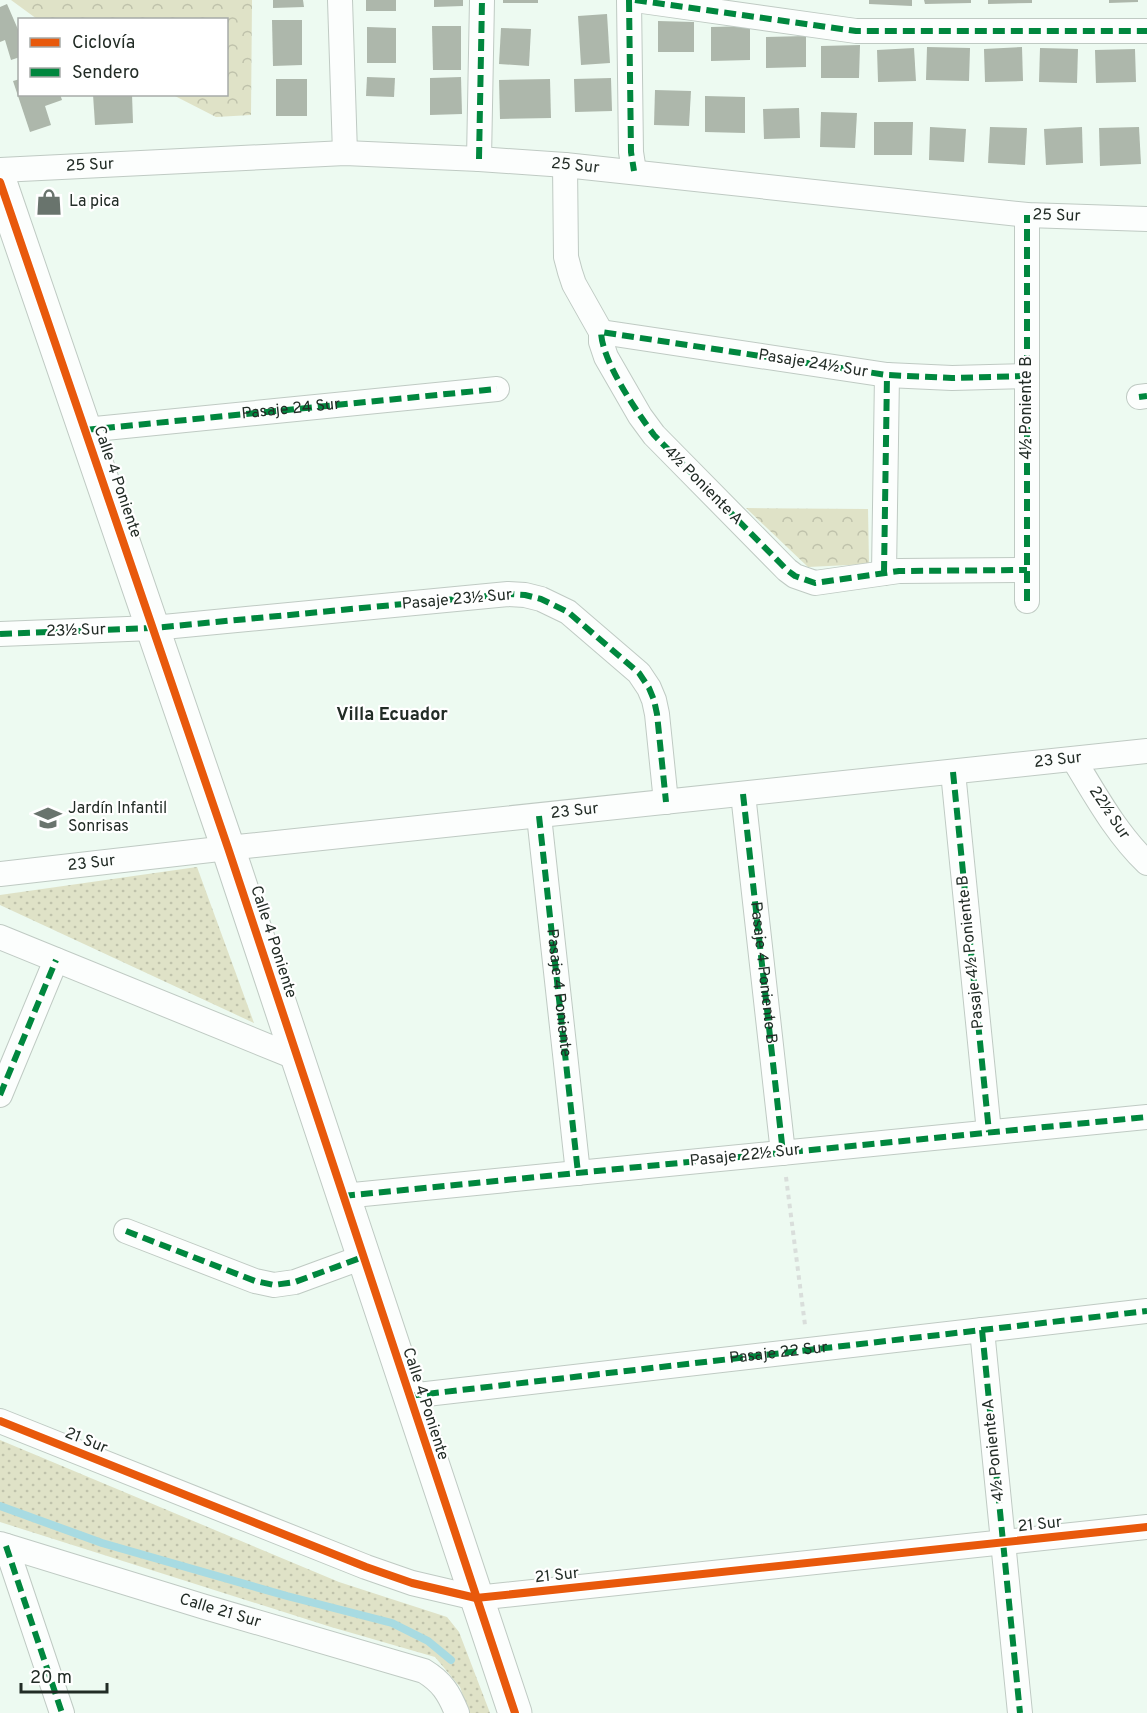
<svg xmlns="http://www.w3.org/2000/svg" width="1147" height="1713" font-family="Overpass,sans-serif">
<defs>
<pattern id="grass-dots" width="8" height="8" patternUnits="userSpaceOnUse" patternTransform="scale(1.5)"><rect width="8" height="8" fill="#dfe2c7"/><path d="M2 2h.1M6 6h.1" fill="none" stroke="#bfc2ab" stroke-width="1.8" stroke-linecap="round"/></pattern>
<pattern id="forest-crowns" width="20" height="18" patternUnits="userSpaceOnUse" patternTransform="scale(1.5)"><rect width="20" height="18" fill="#dfe2c7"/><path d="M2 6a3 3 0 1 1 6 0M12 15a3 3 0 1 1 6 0" fill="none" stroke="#bfc2ab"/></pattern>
</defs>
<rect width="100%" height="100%" fill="#edfaf1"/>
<g fill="url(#grass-dots)">
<path d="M197 867 254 1023 0 905V895Z"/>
<path d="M0 1440 339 1582 447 1617 459 1632 490 1713H469L460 1687 435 1657 331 1627 0 1522Z"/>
</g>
<g fill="url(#forest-crowns)">
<path d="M11 0H252L251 115 216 117 173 95 226 94V20L37 19Z"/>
<path d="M746 508 868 509 869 564 808 567Z"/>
</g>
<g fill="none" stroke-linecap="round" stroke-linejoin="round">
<path stroke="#a8dbe2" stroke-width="8" d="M0 1506 102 1543 287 1596 392 1623 428 1641 451 1660"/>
</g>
<g fill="#adb7ab">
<path d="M273 0H303L304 7 273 8Z"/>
<rect x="366" y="0" width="30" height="11"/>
<path d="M434 0H463V6L434 7Z"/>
<rect x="503" y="0" width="35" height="3"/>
<path d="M869 0H912V6L869 4Z"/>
<path d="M924 0H971V3L925 4Z"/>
<path d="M988 0H1032V3L988 4Z"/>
<path d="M1109 0H1138V2L1109 3Z"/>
<path d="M7 4 20 34V57L11 60 5 40 0 42V7Z"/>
<path d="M607 14 610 63 581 65 578 16Z"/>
<path d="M272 20H302V65L273 66Z"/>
<path d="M658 21 694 22V52H658Z"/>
<path d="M432 26H461V70H433Z"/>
<path d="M750 26V60L711 61V27Z"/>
<path d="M367 27 396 28V63H367Z"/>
<path d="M501 28 531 29 529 66 499 64Z"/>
<path d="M806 36V67L766 68V37Z"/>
<path d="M860 45 859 78H821V46Z"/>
<path d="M927 47 970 48 969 81 926 80Z"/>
<path d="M1022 47 1023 81 985 82 984 49Z"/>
<path d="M914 48 916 81 878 82 877 50Z"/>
<path d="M1040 48 1078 49 1077 83 1039 82Z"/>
<path d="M1135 49 1136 82 1096 83 1095 50Z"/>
<path d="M367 77 395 78 394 97 366 96Z"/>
<path d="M461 77 462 114 430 115V78Z"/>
<path d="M611 78 612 111 575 112 574 79Z"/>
<path d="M20 79V94H60L62 100 45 106 51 125 30 132 13 81Z"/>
<rect x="276" y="79" width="31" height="37"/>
<path d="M550 79 551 118 500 119 499 80Z"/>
<path d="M655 90 691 91 689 126 654 125Z"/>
<path d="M93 94H132L133 123 95 125Z"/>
<path d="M705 96 745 97V133L705 132Z"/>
<path d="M799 108 800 138 764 139 763 109Z"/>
<path d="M821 112 857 113 855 148 820 147Z"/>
<path d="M874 122H913L912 155H874Z"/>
<path d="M930 127 966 129 964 162 929 160Z"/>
<path d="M990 127 1027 128 1025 165 988 163Z"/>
<path d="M1082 127 1083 163 1046 165 1044 129Z"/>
<path d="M1139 127 1141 164 1100 166 1099 128Z"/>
</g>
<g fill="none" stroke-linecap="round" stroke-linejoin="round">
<defs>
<g id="street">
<path d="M340 0 345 153"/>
<path d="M629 0 631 152 634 171"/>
<path d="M635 0 856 31H1147"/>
<path d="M479 159 482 0"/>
<path d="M565 165 566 257 570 272 574 284 601 332V342L606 357 640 416 654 435 787 570 795 576 815 583 899 571 1027 570"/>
<path id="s1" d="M0 170 345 153 479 159 565 165 1027 215 1147 219"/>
<path d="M601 332 887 375 952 378 1027 376"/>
<path d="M1139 397 1147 396"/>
<path d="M85 430 497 389"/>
<path d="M884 573 887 375"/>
<path d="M1027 601V215"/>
<path d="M0 634 153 628 508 594 525 595 541 599 568 612 639 673 649 688 654 700 657 714 666 802"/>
<path d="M1074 760C1096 796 1116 833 1147 863"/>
<path d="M953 772 989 1132"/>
<path id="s2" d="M743 794 783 1153"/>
<path id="s3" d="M539 816 578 1173"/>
<path id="s4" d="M0 874 228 848 1147 751"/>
<path d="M0 937 297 1058"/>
<path d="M0 1095 56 960"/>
<path d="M343 1196 1147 1117"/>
<path d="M126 1231 255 1281 274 1285 295 1282 363 1257"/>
<path d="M982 1330 1020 1713"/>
<path d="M409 1396 1147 1311"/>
<path d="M0 1421 366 1567 412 1583 476 1598 1147 1527"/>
<path id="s5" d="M0 1544 205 1607 424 1671C442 1682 449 1693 457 1713"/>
<path d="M6 1546 62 1713"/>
</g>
<path id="secondary" d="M0 182 228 848 515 1713"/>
</defs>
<use href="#street" stroke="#bfcac3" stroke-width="26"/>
<use href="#secondary" stroke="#bfcac3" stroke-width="35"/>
<path stroke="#d9dedb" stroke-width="4" stroke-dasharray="4.5 4.5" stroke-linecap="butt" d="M786 1177 805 1325"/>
<use href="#street" stroke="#fcfefd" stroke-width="24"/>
<use href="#secondary" stroke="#fcfefd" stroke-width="33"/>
<g stroke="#00873e" stroke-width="6" stroke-dasharray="12 6" stroke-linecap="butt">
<path d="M629 0 631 152 634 171"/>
<path d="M635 0 856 31H1147"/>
<path d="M479 159 482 0"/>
<path d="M1027 376 952 378 887 375 601 332C602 361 636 411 654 435L787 570 795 576 815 583 899 571 1027 570"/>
<path d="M1139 397 1147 396"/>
<path id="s6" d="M85 430 497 389"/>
<path d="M884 573 887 375"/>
<path d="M1027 601V215"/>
<path d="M0 634 153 628 508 594 525 595 541 599 568 612 639 673 649 688 654 700 657 714 666 802"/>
<path d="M953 772 989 1132"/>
<path d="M743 794 783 1153"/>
<path d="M539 816 578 1173"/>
<path d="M0 1095 56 960"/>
<path d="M343 1196 1147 1117"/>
<path d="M126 1231 255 1281 274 1285 295 1282 363 1257"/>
<path d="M982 1330 1020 1713"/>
<path id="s7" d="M409 1396 1147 1311"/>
<path d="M6 1546 62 1713"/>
</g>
<defs>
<g id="cycleway">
<path d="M0 182 228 848 515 1713"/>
<path d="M0 1421 366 1567 412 1583 476 1598 1147 1527"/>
</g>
</defs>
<use href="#cycleway" stroke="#fff" stroke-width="11"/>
<use href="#cycleway" stroke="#e8590c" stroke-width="8"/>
</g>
<defs>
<symbol id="shop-bare" viewBox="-9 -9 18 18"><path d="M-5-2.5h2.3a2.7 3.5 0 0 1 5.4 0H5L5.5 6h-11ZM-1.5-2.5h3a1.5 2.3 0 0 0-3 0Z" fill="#69746d" stroke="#fff" stroke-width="2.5" paint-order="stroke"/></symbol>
<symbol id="school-bare" viewBox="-9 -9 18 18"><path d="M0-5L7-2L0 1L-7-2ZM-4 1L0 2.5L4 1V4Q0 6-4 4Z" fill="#69746d" stroke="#fff" stroke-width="2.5" paint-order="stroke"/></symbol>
</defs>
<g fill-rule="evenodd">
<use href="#shop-bare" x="30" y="183" width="38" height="38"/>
<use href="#school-bare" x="29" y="799" width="38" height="38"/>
</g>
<g text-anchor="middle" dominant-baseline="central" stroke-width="4.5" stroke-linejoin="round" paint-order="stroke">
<g font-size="16" fill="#222c26" stroke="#fff">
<text stroke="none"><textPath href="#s1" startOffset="90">25 Sur</textPath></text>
<text stroke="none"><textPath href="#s1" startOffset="576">25 Sur</textPath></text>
<text stroke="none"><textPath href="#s1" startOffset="1060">25 Sur</textPath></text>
<text transform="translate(813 364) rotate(9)">Pasaje 24½ Sur</text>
<text transform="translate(1027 408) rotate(-90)">4½ Poniente B</text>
<text stroke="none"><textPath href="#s6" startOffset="207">Pasaje 24 Sur</textPath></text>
<text transform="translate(117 482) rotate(71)">Calle 4 Poniente</text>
<text transform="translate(703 486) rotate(45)">4½ Poniente A</text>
<text transform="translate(457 600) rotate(-5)">Pasaje 23½ Sur</text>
<text transform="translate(76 631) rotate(-2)">23½ Sur</text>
<text stroke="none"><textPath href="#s4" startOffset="1064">23 Sur</textPath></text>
<text stroke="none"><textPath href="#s4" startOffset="578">23 Sur</textPath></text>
<text transform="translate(1109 813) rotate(56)">22½ Sur</text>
<text stroke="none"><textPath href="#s4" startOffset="92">23 Sur</textPath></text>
<text transform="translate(273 942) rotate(72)">Calle 4 Poniente</text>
<text transform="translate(971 952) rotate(-96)">Pasaje 4½ Poniente B</text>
<text stroke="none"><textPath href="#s2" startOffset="180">Pasaje 4 Poniente B</textPath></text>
<text stroke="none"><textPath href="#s3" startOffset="178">Pasaje 4 Poniente</textPath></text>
<text transform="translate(745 1156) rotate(-6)">Pasaje 22½ Sur</text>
<text stroke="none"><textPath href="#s7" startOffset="372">Pasaje 22 Sur</textPath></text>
<text transform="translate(425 1404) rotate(72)">Calle 4 Poniente</text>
<text transform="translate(86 1441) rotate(22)">21 Sur</text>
<text transform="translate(994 1450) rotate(-96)">4½ Poniente A</text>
<text transform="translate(1040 1525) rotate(-6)">21 Sur</text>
<text transform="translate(557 1576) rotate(-6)">21 Sur</text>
<text stroke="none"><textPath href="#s5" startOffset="230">Calle 21 Sur</textPath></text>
</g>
<g font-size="16" fill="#222c26" stroke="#fff" text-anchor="start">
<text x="69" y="202">La pica</text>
<text x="68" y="809">Jardín Infantil<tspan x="68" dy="18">Sonrisas</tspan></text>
</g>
<g font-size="18" font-weight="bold" fill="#222c26" stroke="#fff">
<text x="392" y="715">Villa Ecuador</text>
</g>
</g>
<rect x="18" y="18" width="210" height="78" fill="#ffffff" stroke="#a7aba8" stroke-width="1.5"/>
<rect x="30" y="38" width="30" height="9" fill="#e8590c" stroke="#a7aba8" stroke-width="1.5"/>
<text x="72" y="48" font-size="18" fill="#222c26">Ciclovía</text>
<rect x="30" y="68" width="30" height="9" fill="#00873e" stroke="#a7aba8" stroke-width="1.5"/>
<text x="72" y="78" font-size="18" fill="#222c26">Sendero</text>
<path d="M21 1683v9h86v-9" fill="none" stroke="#222c26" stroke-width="3"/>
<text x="30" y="1683" font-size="18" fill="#222c26" stroke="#ffffff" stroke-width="4.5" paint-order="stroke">20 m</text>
</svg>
